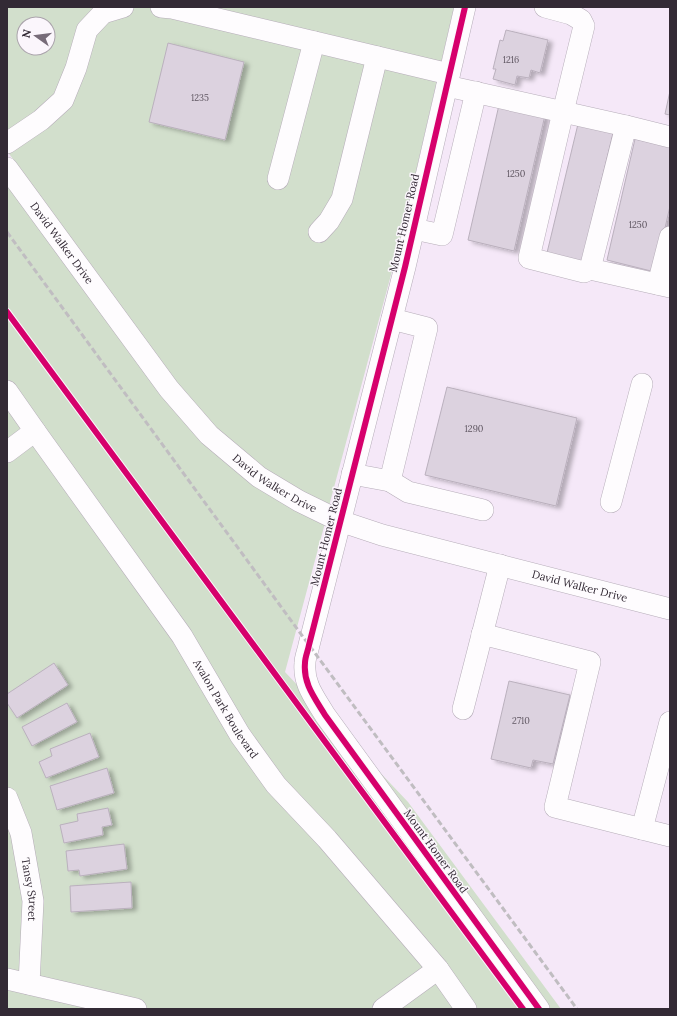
<svg xmlns="http://www.w3.org/2000/svg" width="677" height="1016" font-family="Lora,serif">
<defs>
<filter id="shadow"><feDropShadow dx="4.5" dy="2.5" stdDeviation="2" flood-color="#0004"/></filter>
</defs>
<rect width="100%" height="100%" fill="#f5e8f8"/>
<g fill="#d2dfcc" fill-rule="evenodd">
<path d="M7 7H454L399 245 329 506 304 493 266 470 217 429 177 384 7 151ZM24 24H48V48H24Z"/>
<path d="M7 184 160 393 325 523 285 672 408 802 561 1009H7Z"/>
</g>
<g fill="#dcd2df" stroke="#bab0bd" filter="url(#shadow)">
<path d="M506 30 548 40 540 73 531 70 529 78 517 76 515 85 493 79 496 69H493L500 40 503 41Z"/>
<path d="M168 43 244 62 225 140 149 122Z"/>
<path d="M670 91V115L665 114Z"/>
<path d="M499 105 545 115 514 251 468 240Z"/>
<path d="M578 124 613 133 581 265 546 257Z"/>
<path d="M635 139 670 147V206L655 272 607 260Z"/>
<path d="M447 387 577 418 556 506 425 475Z"/>
<path d="M54 663 68 685 17 718 7 703V694Z"/>
<path d="M509 681 570 695 553 764 533 760 531 768 491 759Z"/>
<path d="M67 703 77 722 32 746 22 727Z"/>
<path d="M90 733 99 757 46 778 39 762 52 756 50 749Z"/>
<path d="M107 768 114 793 57 810 50 786Z"/>
<path d="M108 808 112 825 102 827 103 835 64 843 60 825 78 821 77 814Z"/>
<path d="M124 844 127 869 80 876 79 870 68 871 66 851Z"/>
<path d="M131 882 132 908 71 912 70 886Z"/>
</g>
<g fill="none" stroke-linecap="round" stroke-linejoin="round">
<defs>
<g id="minor">
<path d="M161 7 172 8 449 74"/>
<path d="M465 7 405 267 309 645C308 651 305 657 305 663 303 684 315 698 325 715L539 1009"/>
<path d="M545 7 571 14 581 20 584 26 563 112 529 258 584 272 590 269"/>
<path d="M447 86 626 126"/>
<path d="M670 137 626 126 590 269 670 287"/>
<path d="M7 143 41 120 63 100 76 68 87 30 103 13 123 7"/>
<path id="s1" d="M7 168 169 389 209 435 259 477 299 501 340 521 382 535 670 609"/>
<path d="M278 179 314 42"/>
<path d="M414 229 442 235 476 92"/>
<path d="M319 232 329 221 342 199 377 57"/>
<path d="M658 284 670 237"/>
<path id="s2" d="M7 391 35 431 182 636 240 735 276 785 327 839 438 969 466 1009"/>
<path d="M7 452 35 431"/>
<path d="M352 474 390 481 427 328 392 319"/>
<path d="M390 481 408 492 483 510"/>
<path d="M611 502 642 384"/>
<path d="M482 634 590 662 555 807 642 829 670 722"/>
<path d="M463 709 500 565"/>
<path id="s3" d="M7 798 21 833 33 901 29 984"/>
<path d="M642 829 670 836"/>
<path d="M7 979 136 1009"/>
<path d="M383 1009 438 969"/>
</g>
</defs>
<use href="#minor" stroke="#b6adb9" stroke-width="22"/>
<use href="#minor" stroke="#fefcfe" stroke-width="21"/>
<path stroke="#c0bdc1" stroke-width="3" stroke-dasharray="6 3" stroke-linecap="butt" d="M7 232 309 645 577 1009"/>
<defs>
<g id="cycleway">
<path d="M465 7 405 267 309 645C308 651 305 657 305 663 303 684 315 698 325 715L539 1009"/>
<path d="M7 312 523 1009"/>
</g>
</defs>
<use href="#cycleway" stroke="#fbf6fc" stroke-width="8"/>
<use href="#cycleway" stroke="#d6006c" stroke-width="6"/>
</g>
<g text-anchor="middle" dominant-baseline="central" stroke-width="3" stroke-linejoin="round" paint-order="stroke">
<g font-size="9" fill="#5f5661">
<text x="511" y="59">1216</text>
<text x="200" y="97">1235</text>
<text x="516" y="173">1250</text>
<text x="638" y="224">1250</text>
<text x="474" y="428">1290</text>
<text x="521" y="720">2710</text>
</g>
<g font-size="11" fill="#332a35" stroke="#fbf6fc">
<text transform="translate(404 223) rotate(-77)">Mount Homer Road</text>
<text stroke="none"><textPath href="#s1" startOffset="93">David Walker Drive</textPath></text>
<text stroke="none"><textPath href="#s1" startOffset="417">David Walker Drive</textPath></text>
<text transform="translate(326 537) rotate(-76)">Mount Homer Road</text>
<text stroke="none"><textPath href="#s1" startOffset="741">David Walker Drive</textPath></text>
<text stroke="none"><textPath href="#s2" startOffset="386">Avalon Park Boulevard</textPath></text>
<text transform="translate(436 851) rotate(54)">Mount Homer Road</text>
<text stroke="none"><textPath href="#s3" startOffset="95">Tansy Street</textPath></text>
</g>
</g>
<rect width="677" height="1016" fill="none" stroke="#332a35" stroke-width="16"/>
<g transform="translate(36 36) rotate(284)"><circle r="19" fill="#fbf6fc" stroke="#aba4ac"/>
<path d="M0-3L7 15L0 10L-7 15Z" fill="#776c79"/>
<text y="-6" font-size="11" font-weight="bold" text-anchor="middle" fill="#332a35">N</text>
</g>
</svg>
